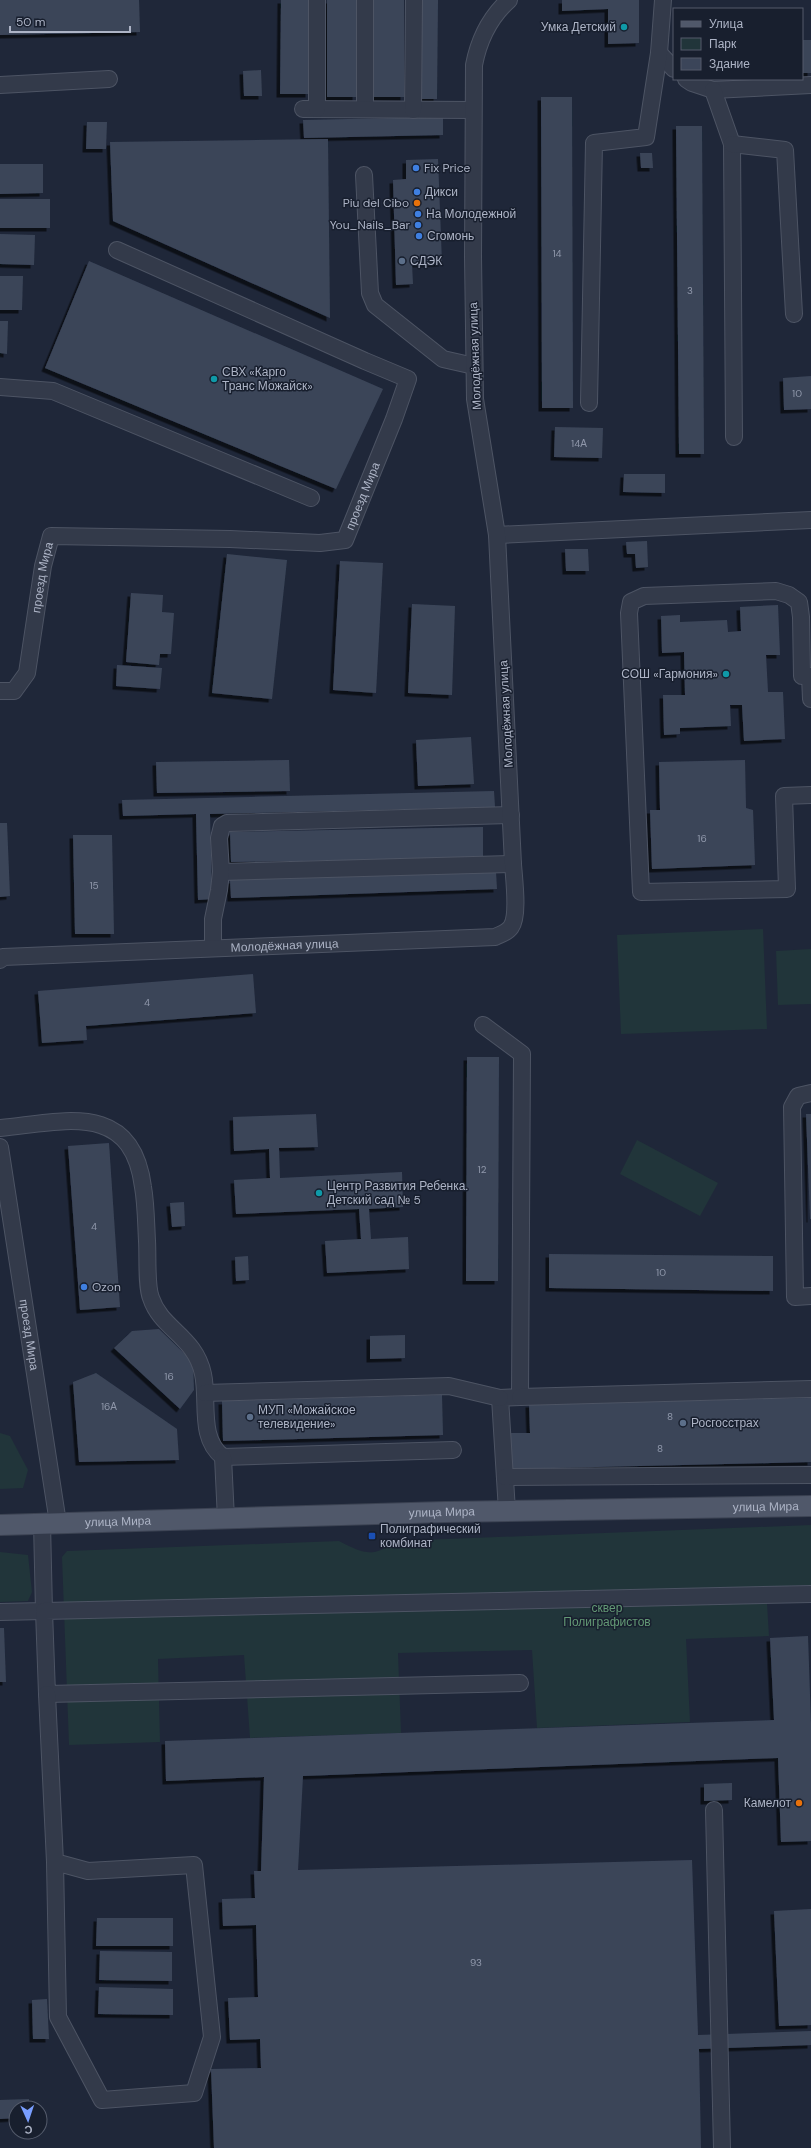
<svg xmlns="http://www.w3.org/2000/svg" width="811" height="2148" font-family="'DM Sans',sans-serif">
<defs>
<filter id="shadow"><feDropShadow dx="-3.5" dy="3.5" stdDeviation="0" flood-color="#0009"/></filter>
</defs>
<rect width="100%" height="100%" fill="#1f2739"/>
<g fill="#21353a">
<path d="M763 929 767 1029 621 1034 617 935Z"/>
<path d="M811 949V1004L778 1005 776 951Z"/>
<path d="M637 1140 718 1183 700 1216 620 1174Z"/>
<path d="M0 1433 10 1436 28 1470 23 1488 0 1489Z"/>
<path d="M811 1525V1585L766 1587 769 1636 686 1639 690 1722 537 1728 532 1650 398 1653 401 1733 250 1738 244 1655 158 1659 160 1742 69 1745 62 1557 67 1551 339 1541C364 1554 373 1558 396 1541Z"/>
<path d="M0 1552 28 1555 32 1592 28 1601 0 1602Z"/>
</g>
<g fill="#3b4559" filter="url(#shadow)">
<path d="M0 0H139L140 32 0 35Z"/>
<path d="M281 0H309V94H280Z"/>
<rect x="327" y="0" width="29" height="97"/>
<rect x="374" y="0" width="30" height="97"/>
<path d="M422 0H438L437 99H421Z"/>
<path d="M562 0H639V43L608 44V9L562 11Z"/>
<rect x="802" y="40" width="9" height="33"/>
<path d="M261 70 262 96H244L243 71Z"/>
<path d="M541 97H572L573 408H542Z"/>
<path d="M443 117V135L304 138 303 120Z"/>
<path d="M87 122H107L106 149H86Z"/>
<path d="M676 126H702L704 454H679Z"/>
<path d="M328 139 330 318 113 221 110 142Z"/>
<path d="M640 153H652L653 168H641Z"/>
<path d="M438 159 442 263 412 264 413 284 396 285 393 180 406 179V160Z"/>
<path d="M0 164H43V193L0 194Z"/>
<rect x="0" y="199" width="50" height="29"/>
<path d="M0 234 35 235 34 265 0 264Z"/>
<path d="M89 261 383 389 336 489 45 368Z"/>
<path d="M0 276H23L22 310H0Z"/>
<path d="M0 321H8L7 354 0 353Z"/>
<path d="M811 376V409L784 410 783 378Z"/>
<path d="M555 427 603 428 602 458 554 457Z"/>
<path d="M624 474H665V493L623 492Z"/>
<path d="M647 541 648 567 636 568 635 554H627L626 542Z"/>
<path d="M565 549H588L589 571H566Z"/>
<path d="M227 554 287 560 272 699 212 693Z"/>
<path d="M340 561 383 563 376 693 333 690Z"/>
<path d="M131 593 163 595 162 612 174 613 171 654H160L159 665 126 662Z"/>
<path d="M412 604 455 606 452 695 408 693Z"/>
<path d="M778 605 780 655H766L768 692H783L785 739 744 741 742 705H730L731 726 680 728V734L664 735 663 695H685L684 652 662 653 661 616 680 615V622L727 620 728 632 741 631 740 607Z"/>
<path d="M117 665 162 668 160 689 116 686Z"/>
<path d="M471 737 474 784 418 786 416 740Z"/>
<path d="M289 760 290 791 157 793 156 762Z"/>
<path d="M745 760 746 808 753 810 755 865 652 869 650 810H660L659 762Z"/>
<path d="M494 791 495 807 210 814 212 899 198 900 196 814 123 816 122 800Z"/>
<path d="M0 823H7L10 896 0 897Z"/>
<path d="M483 827V858L231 862 230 832Z"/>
<path d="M73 835H112L114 934H75Z"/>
<path d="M496 872 497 889 231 898 230 880Z"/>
<path d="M253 974 256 1013 86 1026 87 1040 42 1043 38 991Z"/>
<path d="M467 1057H499L498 1281H466Z"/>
<path d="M316 1114 318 1147 279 1148 280 1178 402 1172 403 1207 369 1209 371 1239 408 1237 409 1269 327 1273 325 1241 361 1239 359 1209 236 1214 234 1180 270 1178 269 1149 234 1151 233 1117Z"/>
<path d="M806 1114H811V1219H810Z"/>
<path d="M109 1143 120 1307 80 1310 68 1146Z"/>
<path d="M184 1202 185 1226 172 1227 170 1203Z"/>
<path d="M549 1254 773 1256V1291L549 1288Z"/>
<path d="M248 1256 249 1280 236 1281 235 1257Z"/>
<path d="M159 1329 193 1362 194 1390 180 1409 114 1348 132 1331Z"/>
<path d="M405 1335V1358L370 1359V1336Z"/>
<path d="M96 1373 177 1429 179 1460 79 1462 73 1382Z"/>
<path d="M442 1395 443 1435 223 1441 222 1401Z"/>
<path d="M811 1398V1462L510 1469 509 1433H530L529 1404Z"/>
<path d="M0 1628H4L6 1682H0Z"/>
<path d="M808 1636 811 1724V1841L781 1842 778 1758 303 1776 298 1870 692 1860 698 2035 811 2031V2045L699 2049 701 2148H214L211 2069 261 2068 260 2039 230 2040 228 1998 258 1997 256 1925 223 1926 222 1899 255 1898 254 1871H261L264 1777 166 1781 165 1741 774 1720 770 1638Z"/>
<path d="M732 1783V1800L704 1801V1784Z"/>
<path d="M811 1909V2025L779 2026 774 1911Z"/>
<path d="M97 1918H173V1946H96Z"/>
<path d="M100 1951 172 1952V1981L99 1980Z"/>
<path d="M99 1987 173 1989V2015L98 2014Z"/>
<path d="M47 1999 49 2039H33L32 2000Z"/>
<path d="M29 2099V2108H16V2118L0 2119V2100Z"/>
</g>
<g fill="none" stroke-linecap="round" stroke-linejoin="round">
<defs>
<g id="minor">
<path d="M365 0V109"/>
<path d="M659 53 674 69"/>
<path d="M686 79 692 83 713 90 811 85"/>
<path d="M0 85 109 79"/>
<path d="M713 90 732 144 734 437"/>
<path d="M303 109 473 110"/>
<path d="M317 109V0"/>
<path d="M413 110 414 0"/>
<path d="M732 144 785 150 794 314"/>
<path d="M364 175 370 293 375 305 443 359 474 366"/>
<path d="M0 387 53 391 311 498"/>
<path d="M589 403 594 143 646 137 659 53 663 0"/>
<path d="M497 535 811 520"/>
<path d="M810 676 811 699"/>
<path d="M811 676H802L801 617 799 602 789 595 776 591 644 596 631 602 629 613 641 892 787 889 784 796 811 795"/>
<path id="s1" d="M0 691H14L27 673 43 566 51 536 230 539 320 543 345 540 394 419 408 379 365 361 117 250"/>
<path d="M221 872 513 864"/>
<path d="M213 948V919L219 890 221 872 219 838 222 826 227 823 511 815"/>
<path id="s2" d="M0 960 3 957 495 937C501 934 507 933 511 927 519 916 514 879 513 864L497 535 475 399 473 257 474 65C479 39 489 18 509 0"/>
<path d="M483 1025 522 1054 520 1397 500 1398 507 1511"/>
<path d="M811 1093 798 1096 792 1107 795 1297 811 1296"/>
<path d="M0 1128C63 1122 132 1100 143 1187 146 1204 146 1223 147 1241 148 1255 146 1286 151 1298 161 1329 195 1336 203 1374 209 1401 198 1438 223 1457L453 1450"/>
<path id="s3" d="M0 1147 58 1523"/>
<path d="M205 1393 449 1386 500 1398"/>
<path d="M520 1397 811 1389"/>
<path d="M223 1457 226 1519"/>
<path d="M505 1477 811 1475"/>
<path d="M0 1612 44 1611 42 1523"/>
<path d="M520 1683 47 1694 44 1611 811 1594"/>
<path d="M47 1694 55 1862 88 1871 194 1865 212 2037 194 2093 102 2100 58 2017 55 1862"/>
<path d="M714 1810 722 2148"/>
</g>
<g id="major">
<path id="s4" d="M0 1525 445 1512 811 1506"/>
</g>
</defs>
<use href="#minor" stroke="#4d5464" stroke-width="18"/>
<use href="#major" stroke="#3c4353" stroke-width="22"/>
<use href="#minor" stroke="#333a4a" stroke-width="16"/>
<use href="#major" stroke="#50586a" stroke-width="20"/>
</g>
<g fill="#0f9aa8" stroke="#181f2e" stroke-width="1.5">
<circle cx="624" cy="27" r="4"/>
<circle cx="214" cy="379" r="4"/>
<circle cx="726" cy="674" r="4"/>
<circle cx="319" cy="1193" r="4"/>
</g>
<g fill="#3f7fe0" stroke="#181f2e" stroke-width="1.5">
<circle cx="416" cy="168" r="4"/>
<circle cx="417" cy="192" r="4"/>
<circle cx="418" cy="214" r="4"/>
<circle cx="418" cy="225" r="4"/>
<circle cx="419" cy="236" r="4"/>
<circle cx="84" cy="1287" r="4"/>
</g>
<g fill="#e8710a" stroke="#181f2e" stroke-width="1.5">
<circle cx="417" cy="203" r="4"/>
<circle cx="799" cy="1803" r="4"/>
</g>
<g fill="#5c6f8a" stroke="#181f2e" stroke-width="1.5">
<circle cx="402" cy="261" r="4"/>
<circle cx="250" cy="1417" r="4"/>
<circle cx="683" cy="1423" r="4"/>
</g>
<rect fill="#1a4fb4" stroke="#181f2e" stroke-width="1.5" x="368" y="1532" width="8" height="8" rx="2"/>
<g text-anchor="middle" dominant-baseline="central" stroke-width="3" stroke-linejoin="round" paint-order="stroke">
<g font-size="10" fill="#9098ab">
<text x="557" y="253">14</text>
<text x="690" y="290">3</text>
<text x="797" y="393">10</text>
<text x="579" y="443">14А</text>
<text x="702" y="838">16</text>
<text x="94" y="885">15</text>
<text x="147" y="1002">4</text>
<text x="482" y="1169">12</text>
<text x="94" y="1226">4</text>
<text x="661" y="1272">10</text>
<text x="169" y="1376">16</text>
<text x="109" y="1406">16А</text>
<text x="670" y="1416">8</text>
<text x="660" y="1448">8</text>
<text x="476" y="1962">93</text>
</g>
<g font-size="12" fill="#adb4c6" stroke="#181f2e" text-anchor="start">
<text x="616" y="27" text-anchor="end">Умка Детский</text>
<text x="424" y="168">Fix Price</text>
<text x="425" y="192">Дикси</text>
<text x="409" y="203" text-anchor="end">Piu del Cibo</text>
<text x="426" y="214">На Молодежной</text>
<text x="410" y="225" text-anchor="end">You_Nails_Bar</text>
<text x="427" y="236">Сгомонь</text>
<text x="410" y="261">СДЭК</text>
<text x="222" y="372">СВХ «Карго<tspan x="222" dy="14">Транс Можайск»</tspan></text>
<text x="718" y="674" text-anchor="end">СОШ «Гармония»</text>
<text x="327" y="1186">Центр Развития Ребенка.<tspan x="327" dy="14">Детский сад № 5</tspan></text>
<text x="92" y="1287">Ozon</text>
<text x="258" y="1410">МУП «Можайское<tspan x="258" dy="14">телевидение»</tspan></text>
<text x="691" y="1423">Росгосстрах</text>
<text x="380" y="1529">Полиграфический<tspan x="380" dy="14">комбинат</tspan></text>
<text x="791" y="1803" text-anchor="end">Камелот</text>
</g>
<g font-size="12" fill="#adb4c6" stroke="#181f2e">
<text transform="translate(475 356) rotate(-92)">Молодёжная улица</text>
<text stroke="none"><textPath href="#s1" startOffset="517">проезд Мира</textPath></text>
<text stroke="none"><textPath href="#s1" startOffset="133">проезд Мира</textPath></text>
<text transform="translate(506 714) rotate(-93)">Молодёжная улица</text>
<text stroke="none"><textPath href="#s2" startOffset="286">Молодёжная улица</textPath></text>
<text stroke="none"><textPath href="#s3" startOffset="190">проезд Мира</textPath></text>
<text stroke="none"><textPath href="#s4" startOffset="766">улица Мира</textPath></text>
<text stroke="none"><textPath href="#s4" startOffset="442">улица Мира</textPath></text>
<text stroke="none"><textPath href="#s4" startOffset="118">улица Мира</textPath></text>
</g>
<g font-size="12" fill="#639975" stroke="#181f2e">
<text x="607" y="1608">сквер<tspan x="607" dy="14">Полиграфистов</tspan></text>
</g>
</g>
<rect x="673" y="8" width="130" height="72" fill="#181f2e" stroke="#545b6b"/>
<rect x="681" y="21" width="20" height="6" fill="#50586a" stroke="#545b6b"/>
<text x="709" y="28" font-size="12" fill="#adb4c6">Улица</text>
<rect x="681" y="38" width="20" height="12" fill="#21353a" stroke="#545b6b"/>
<text x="709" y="48" font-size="12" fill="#adb4c6">Парк</text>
<rect x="681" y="58" width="20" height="12" fill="#3b4559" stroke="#545b6b"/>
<text x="709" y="68" font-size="12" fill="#adb4c6">Здание</text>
<g transform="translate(28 2120) rotate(177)"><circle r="19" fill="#181f2e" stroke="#545b6b"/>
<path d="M0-3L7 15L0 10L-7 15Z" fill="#799eff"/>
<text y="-6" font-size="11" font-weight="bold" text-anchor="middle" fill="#adb4c6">С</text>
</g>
<path d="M10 26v6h120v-6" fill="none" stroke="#adb4c6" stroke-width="2"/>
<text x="16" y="26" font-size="12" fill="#adb4c6" stroke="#181f2e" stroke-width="3" paint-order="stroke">50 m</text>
</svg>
